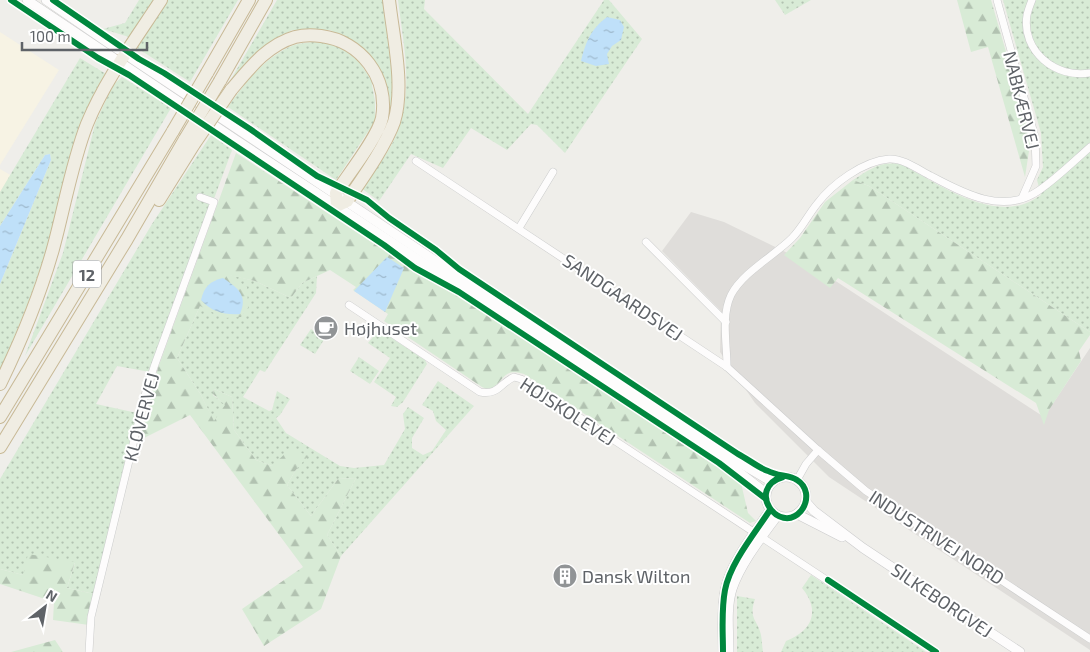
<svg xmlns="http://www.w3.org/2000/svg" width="1090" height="652" font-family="'Exo 2',sans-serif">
<defs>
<pattern id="grass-dots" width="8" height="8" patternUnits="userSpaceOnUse" patternTransform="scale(1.25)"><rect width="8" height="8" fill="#d8ebd6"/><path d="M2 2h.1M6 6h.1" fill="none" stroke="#b2c2b1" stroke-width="1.8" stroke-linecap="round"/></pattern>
<pattern id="forest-firs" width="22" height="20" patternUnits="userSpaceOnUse" patternTransform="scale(1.25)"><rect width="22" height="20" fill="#d8ebd6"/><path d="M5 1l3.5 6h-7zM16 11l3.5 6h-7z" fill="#b2c2b1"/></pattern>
<pattern id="water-ripples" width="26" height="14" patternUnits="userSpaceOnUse" patternTransform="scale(1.25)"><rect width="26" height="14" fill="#bfe0f9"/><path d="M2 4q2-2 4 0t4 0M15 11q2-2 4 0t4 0" fill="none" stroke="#9eb9cd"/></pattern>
</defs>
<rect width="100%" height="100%" fill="#efeeea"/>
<g fill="#f7f3e4">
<path d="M0 32 59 70 0 165Z"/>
<path d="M0 169 12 176 0 195Z"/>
</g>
<path fill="#dfddda" d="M691 212 724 222 808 263 1044 417 1090 348V650L829 477 755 403 720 352 721 311 662 251Z"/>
<g fill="url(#grass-dots)">
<path d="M139 0H155L129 37 103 29 125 23Z"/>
<path d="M168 0H238L190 82 137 48Z"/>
<path d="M277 0H384L393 84 390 112 387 90 380 69 369 54 354 41 330 30H292L271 42 252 56 230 81Z"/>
<path d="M398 0H425L424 9 528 114 604 0H609L642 39 565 153 537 125 531 124 507 150 471 128 443 168 411 154 379 201 361 188C372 173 386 157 394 140 415 93 404 49 398 0Z"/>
<path d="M775 0H811L785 15Z"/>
<path d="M1003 0H1090V332L869 186 853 180C871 169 881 160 903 165 936 183 985 217 1024 204 1030 202 1036 198 1041 195L1037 180 1043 167 1041 133Z"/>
<path d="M314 42 329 43 345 50 360 63 371 80 375 101V121L336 180 228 107C244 83 266 56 294 45 300 43 307 43 314 42Z"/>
<path d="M80 58 106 74 79 128 46 252 27 306 0 371V284L51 160 50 154 45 155 0 226V192Z"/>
<path d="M122 77 171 108 25 356 63 253 95 124 113 85Z"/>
<path d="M211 135 232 150 150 372 117 366 96 404 137 413 94 594 67 588 75 563 23 575 0 569V479L152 224Z"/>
<path d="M226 274 255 281 291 298 302 283 317 276 316 293 265 372 260 370 243 397 269 411 272 410 277 391 290 399 280 415 276 418 286 433 340 466 354 468 384 465 405 429 403 414 408 407 424 418 412 438V448L423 455 432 451 446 430 436 421 433 411 422 405 438 381 474 406 341 556 327 535 356 478 338 479 311 516 287 485 295 471 307 456 272 466 256 460 234 430 232 397 214 389 213 395 226 405 214 422 201 395 177 358 200 306Z"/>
<path d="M311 329 325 338 315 354 300 345Z"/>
<path d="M377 332 384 333 425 360 427 364 403 402 397 407 391 406 396 397 374 382 390 358 368 343Z"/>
<path d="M359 357 379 371 370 384 350 371Z"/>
<path d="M811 575 926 652H781L786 641C812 631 821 611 802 588Z"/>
<path d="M737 596 755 599C748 619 758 620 761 635 762 640 762 646 763 652H737Z"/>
</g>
<g fill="url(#forest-firs)">
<path d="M957 0H991L1031 138 1025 177 988 47 971 52Z"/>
<path d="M236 153 425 277 448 288 741 483 748 513 756 521 750 523 524 374C502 367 505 382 489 390L482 387 384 321 388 314 353 290 356 287 330 270 302 283 291 298 255 281 228 275 247 287 248 308 241 317 224 318 200 306 177 358 201 395 214 421 225 405 213 394 214 389 232 397 234 430 256 460 272 466 291 448 308 456 295 471 287 485 311 516 338 479 356 478 327 535 341 556 321 609 264 646 242 609 303 567 190 415 140 440 158 368Z"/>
<path d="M853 180 869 186 1090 332V335L1079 351 1081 361 1049 410 1044 425 1036 403 838 278 830 288 784 255 800 238 825 202Z"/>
<path d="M28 554 75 562 67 588 94 594 89 625 53 620 54 602 0 584V569L23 575Z"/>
<path d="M55 640 63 652H11Z"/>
</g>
<g fill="url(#water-ripples)">
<path d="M607 17 620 20 624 27 621 40 612 46 607 54 609 64 596 66 581 61C586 41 591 29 607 17Z"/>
<path d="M50 154 51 160 0 284V226L45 155Z"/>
<path d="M387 257 404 268 385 312 354 291Z"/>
<path d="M223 278C238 288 248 295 240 314 224 315 212 312 201 300 204 287 210 281 223 278Z"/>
</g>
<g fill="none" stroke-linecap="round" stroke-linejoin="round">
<defs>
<g id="street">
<path d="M997 0 1035 137 1036 166 1022 198"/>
<path d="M1032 0C1030 5 1028 10 1027 15 1021 51 1056 79 1090 73"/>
<path d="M416 161 727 367 818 450 866 491 1090 639"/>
<path d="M519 228 553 172"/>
<path d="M646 242 726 322"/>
<path d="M349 305 480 392C499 395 499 384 514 377L521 379 936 652"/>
<path d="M727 367C727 344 721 316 731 295 743 272 774 256 792 238 802 228 808 215 817 204 832 184 863 161 889 159 903 158 919 170 931 176 963 193 1003 215 1038 191 1056 179 1073 162 1090 147"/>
<path d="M797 480 806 464 818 450"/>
<path d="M89 652 91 617 145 395 154 367 214 202 200 197"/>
</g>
<g id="secondary">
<path d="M27 0 236 140 722 459 766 493"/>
<path d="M46 0 107 42 725 454 772 482"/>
<circle cx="786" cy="497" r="20"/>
<path d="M806 502 814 511 863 548 1020 652"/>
<path d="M797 514 842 537"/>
<path d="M723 652C723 632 721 611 725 590 730 563 755 533 770 510"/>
<path d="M729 652C729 632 726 609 732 589 741 563 761 538 777 516"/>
</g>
<g id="highway">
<path d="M207 73 249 0"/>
<path d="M220 81 266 0"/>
<path d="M231 90C249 69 267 45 295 37 303 35 313 35 321 36 361 41 389 78 382 118 378 137 347 176 336 193L337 206 347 201C362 179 385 147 394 122 405 87 393 36 389 0"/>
<path d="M159 200 194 144"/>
<path d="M0 384C21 341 40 295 53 249 64 209 72 162 87 124 105 80 135 40 161 0"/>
<path d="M0 417 173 131"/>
<path d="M0 447 127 239 185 139"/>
</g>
</defs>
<use href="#street" stroke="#cbcccc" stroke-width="8"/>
<use href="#secondary" stroke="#cacacb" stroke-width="10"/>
<use href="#highway" stroke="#c8b996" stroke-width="14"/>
<use href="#street" stroke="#fdfcfc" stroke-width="7"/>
<use href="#secondary" stroke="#fdfcfc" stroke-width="9"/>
<use href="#highway" stroke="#f0ede3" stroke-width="12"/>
<defs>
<g id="highway-bridge">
<path d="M173 131 207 73"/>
<path d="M185 139 220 81"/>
<path d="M194 144 231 90"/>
</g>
</defs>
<use href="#highway-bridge" stroke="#c8b996" stroke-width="14" stroke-linecap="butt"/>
<use href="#highway-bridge" stroke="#f0ede3" stroke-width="12"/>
<defs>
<g id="cycleway">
<path d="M11 0 98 58 129 75 384 245 415 268 459 292 719 463 766 499"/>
<path d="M53 0 139 59 164 73 250 129 317 176 367 200 389 218 436 250 459 269 738 454C748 459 757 467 768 471 777 476 790 475 797 480 802 483 805 488 806 493 807 500 805 506 801 511 779 536 745 488 783 477"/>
<path d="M828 580 936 652"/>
<path d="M723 652C723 632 721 611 725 590 730 563 755 533 770 510"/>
</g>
</defs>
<use href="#cycleway" stroke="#fff" stroke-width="9"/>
<use href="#cycleway" stroke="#00873e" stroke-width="6"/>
</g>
<defs>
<symbol id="cafe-disc" viewBox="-11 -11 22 22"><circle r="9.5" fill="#919496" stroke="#fff"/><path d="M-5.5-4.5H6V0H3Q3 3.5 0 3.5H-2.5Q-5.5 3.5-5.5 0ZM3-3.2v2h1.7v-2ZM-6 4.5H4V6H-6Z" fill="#fff"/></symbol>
<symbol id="building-disc" viewBox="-11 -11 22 22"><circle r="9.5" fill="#919496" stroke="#fff"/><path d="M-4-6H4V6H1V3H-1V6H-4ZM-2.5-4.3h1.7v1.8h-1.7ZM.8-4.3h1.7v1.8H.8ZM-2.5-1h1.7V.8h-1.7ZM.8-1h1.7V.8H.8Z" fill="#fff"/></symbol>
</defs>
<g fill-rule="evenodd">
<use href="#cafe-disc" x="312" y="314" width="28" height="28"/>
<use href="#building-disc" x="551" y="562" width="28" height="28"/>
</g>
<g text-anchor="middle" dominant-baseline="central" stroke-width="4" stroke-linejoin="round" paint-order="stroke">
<rect fill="#fff" stroke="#8f9295" stroke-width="1" x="73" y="260.5" width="28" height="27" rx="4"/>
<g font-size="16" font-weight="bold" fill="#5f6368">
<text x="87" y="274">12</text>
</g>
<g font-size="18" fill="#5f6368" stroke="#fff">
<text transform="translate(1022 100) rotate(76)">NABKÆRVEJ</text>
<text transform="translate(623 297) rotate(34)">SANDGAARDSVEJ</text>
<text transform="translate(568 411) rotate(33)">HØJSKOLEVEJ</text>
<text transform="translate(141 417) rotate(-75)">KLØVERVEJ</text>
<text transform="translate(937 537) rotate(33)">INDUSTRIVEJ NORD</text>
<text transform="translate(942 600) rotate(34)">SILKEBORGVEJ</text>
</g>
<g font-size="18" fill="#5f6368" stroke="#fff" text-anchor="start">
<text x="344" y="328">Højhuset</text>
<text x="582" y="576">Dansk Wilton</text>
</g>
</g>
<g transform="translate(45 607) rotate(31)" stroke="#ffffff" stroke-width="4" paint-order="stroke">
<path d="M0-4L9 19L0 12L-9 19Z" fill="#5f6368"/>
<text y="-8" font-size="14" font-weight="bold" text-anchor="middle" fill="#5f6368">N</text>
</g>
<path d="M22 42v8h125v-8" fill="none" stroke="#5f6368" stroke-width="2.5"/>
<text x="30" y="42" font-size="15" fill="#5f6368" stroke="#ffffff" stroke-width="4" paint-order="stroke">100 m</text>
</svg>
